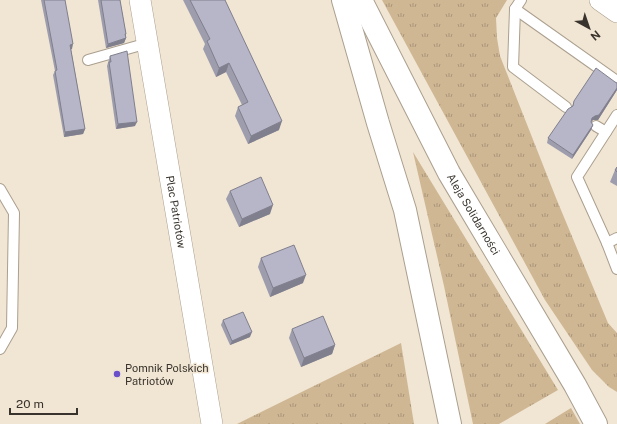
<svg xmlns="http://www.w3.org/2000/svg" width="617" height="424" font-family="'Public Sans',sans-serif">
<defs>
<pattern id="grass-tufts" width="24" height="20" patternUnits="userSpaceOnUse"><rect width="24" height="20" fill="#cfb794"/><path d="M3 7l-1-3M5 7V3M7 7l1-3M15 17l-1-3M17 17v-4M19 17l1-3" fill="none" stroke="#a99579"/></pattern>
</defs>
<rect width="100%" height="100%" fill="#f1e5d3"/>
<g fill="url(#grass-tufts)">
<path d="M382 0H507L496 18 497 38 500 56 556 198 608 323 617 333V392L609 387 592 370 545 300Z"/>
<path d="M413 152 558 390 499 424H473L444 286Z"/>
<path d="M401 343 414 424H237Z"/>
<path d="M571 408 580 424H545Z"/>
</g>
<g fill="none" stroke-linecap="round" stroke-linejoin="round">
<defs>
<g id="service">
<path d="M521 0 515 9 513 67 566 107"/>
<path d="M515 9 617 81"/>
<path d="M88 60 148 43"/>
<path d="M617 115 577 177 607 243 617 269"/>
<path d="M596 126 606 132"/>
<path d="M0 189 14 213 12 328 0 349"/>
<path d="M607 243 617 238"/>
</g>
<g id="minor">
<path id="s1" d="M140 0 212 424"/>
<path d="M600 0 617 12"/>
</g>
<g id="primary">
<path d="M343 0 378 123 405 210 450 424"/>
<path id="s2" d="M361 0 449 173 575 385 596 424"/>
</g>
</defs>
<use href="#service" stroke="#ab9f8f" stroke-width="12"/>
<use href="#minor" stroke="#ab9f8f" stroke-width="22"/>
<use href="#primary" stroke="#ab9f8f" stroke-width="24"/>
<use href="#service" stroke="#fff" stroke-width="10"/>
<use href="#minor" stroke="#fff" stroke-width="21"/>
<use href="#primary" stroke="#fff" stroke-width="22"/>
</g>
<g fill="#9d9dad">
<path d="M41 0H65L72 49H71L85 129 83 134 64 137 53 75 55 71Z"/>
<path d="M98 0H120L126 34V38L124 43 106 48Z"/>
<path d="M183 0H225L279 130 248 144 235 116 238 107 242 105 226 72 216 77 203 49 205 44Z"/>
<path d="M110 56 135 126 116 129 107 66Z"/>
<path d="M615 82 617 83V90L598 120H593L591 122 593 125 591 130 572 159 547 143 548 138 572 107 574 101Z"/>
<path d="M617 167V186L610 182 615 170Z"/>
<path d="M230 191 270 214 239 227 226 199Z"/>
<path d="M261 258 303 283 270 297 258 267Z"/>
<path d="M223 320 250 337 230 345 221 325Z"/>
<path d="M292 329 335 345 332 354 301 367 289 338Z"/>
</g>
<g fill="#807f8d">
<path d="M126 38 124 43 106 48 108 44Z"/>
<path d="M73 44 72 49 69 50 70 45Z"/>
<path d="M229 63 226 72 216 77 219 68Z"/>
<path d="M617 88V90L598 120H593L591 122 592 118 595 116Z"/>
<path d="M282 121 279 130 248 144 251 136Z"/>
<path d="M137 122 135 126 116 129 118 124Z"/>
<path d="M593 125 591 130 572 159 573 155Z"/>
<path d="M85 129 83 134 64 137 65 132Z"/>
<path d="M273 205 270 214 239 227 242 219Z"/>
<path d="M306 275 303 283 270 297 273 288Z"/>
<path d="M252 332 250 337 230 345 232 341Z"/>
<path d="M335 345 332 354 301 367 304 358Z"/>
</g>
<g fill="#b7b6c9" stroke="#807f8d">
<path d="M44 0H65L73 44 70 45 85 129 65 132 55 71 57 70Z"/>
<path d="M101 0H120L126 34H125L126 38 108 44Z"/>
<path d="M190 0H225L282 121 251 136 238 107 248 102 229 63 219 68 207 41 210 39Z"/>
<path d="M127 51 137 122 118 124 109 62H111L110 56Z"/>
<path d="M596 68 615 82 617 83V88L599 115 595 116 592 118 591 122 593 125 573 155 548 138 568 109 573 106 574 101Z"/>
<path d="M617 167V172L615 170Z"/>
<path d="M261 177 273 205 242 219 230 191Z"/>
<path d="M294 245 306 275 273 288 261 258Z"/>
<path d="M243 312 252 332 232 341 223 320Z"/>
<path d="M323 316 335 345 304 358 292 329Z"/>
</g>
<circle fill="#6a51cb" stroke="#f1e5d3" stroke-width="1.5" cx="117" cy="374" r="4"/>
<g text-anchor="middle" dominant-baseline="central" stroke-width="3" stroke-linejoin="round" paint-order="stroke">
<g font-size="11" fill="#38332c" stroke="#f1e5d3">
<text stroke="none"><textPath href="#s1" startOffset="215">Plac Patriotów</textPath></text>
<text stroke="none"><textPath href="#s2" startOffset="242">Aleja Solidarności</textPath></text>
</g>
<g font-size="11" fill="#38332c" stroke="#f1e5d3" text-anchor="start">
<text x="125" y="368">Pomnik Polskich<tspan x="125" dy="13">Patriotów</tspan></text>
</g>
</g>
<g transform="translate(589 28) rotate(140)" stroke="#f1e5d3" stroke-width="3" paint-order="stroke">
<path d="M0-3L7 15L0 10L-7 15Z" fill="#38332c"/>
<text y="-6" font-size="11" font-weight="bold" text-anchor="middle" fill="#38332c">N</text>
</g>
<path d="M10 408v6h67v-6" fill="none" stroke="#38332c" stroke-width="2"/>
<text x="16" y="408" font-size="12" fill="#38332c" stroke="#f1e5d3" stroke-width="3" paint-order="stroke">20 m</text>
</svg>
